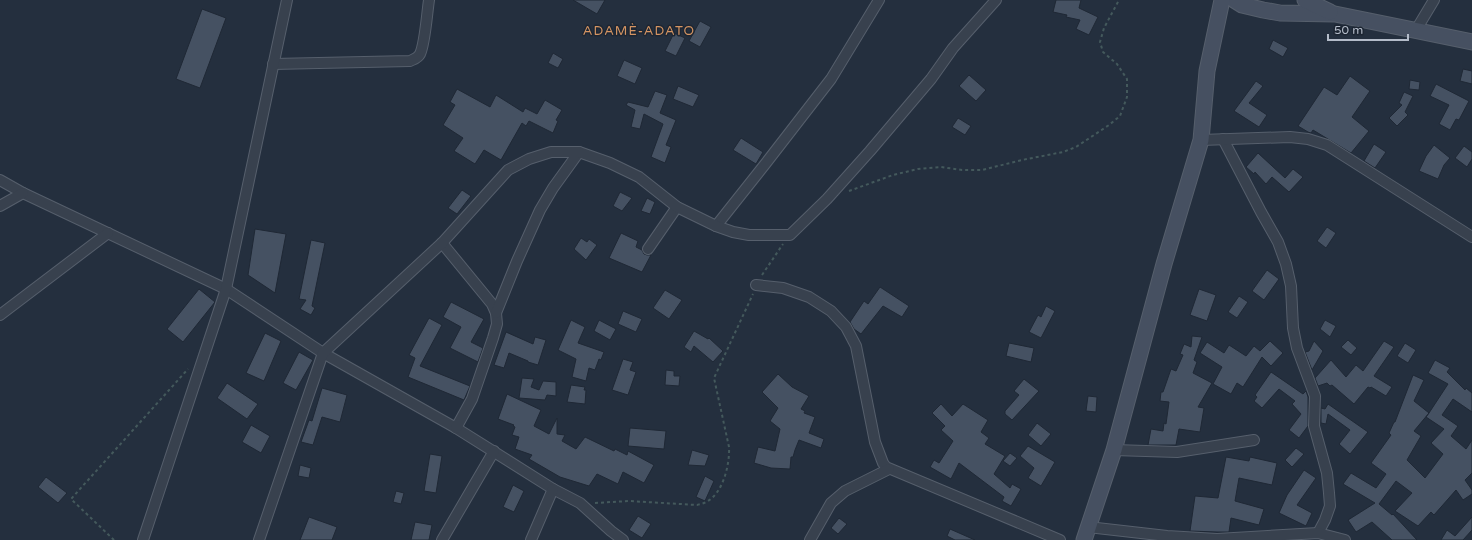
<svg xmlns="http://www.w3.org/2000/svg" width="1472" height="540" font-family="'Varela Round',sans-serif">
<rect width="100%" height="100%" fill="#242f3e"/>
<g fill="#455162" stroke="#1f2835" fill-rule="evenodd">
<path d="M573 0H605L597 14Z"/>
<path d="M1056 0H1081L1079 8 1098 17 1089 35 1076 29 1080 20 1066 17 1067 15 1053 12Z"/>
<path d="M202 9 226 18 200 88 176 79Z"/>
<path d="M700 21 711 27 700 47 689 41Z"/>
<path d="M674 33 685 38 676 56 665 51Z"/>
<path d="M1273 40 1288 48 1283 57 1269 49Z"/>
<path d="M553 53 563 59 558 68 548 63Z"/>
<path d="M624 60 642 68 635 84 617 76Z"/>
<path d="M1463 69 1472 71V84L1460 81Z"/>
<path d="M969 75 986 90 976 101 959 86Z"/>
<path d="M1350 76 1370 91 1352 117 1369 131 1351 153 1313 130 1311 133 1308 132 1298 126 1324 87 1337 95Z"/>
<path d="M1410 80 1420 82 1419 90 1409 89Z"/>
<path d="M1256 81 1263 86 1249 103 1267 115 1259 127 1234 111Z"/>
<path d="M1436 84 1469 101 1459 120 1456 119 1450 130 1439 124 1449 105 1430 96Z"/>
<path d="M678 86 699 95 693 107 673 99Z"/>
<path d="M457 89 490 107 496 95 523 112 525 108 537 114 545 100 562 110 556 120 558 121 553 133 529 121 526 126 522 123 501 160 484 150 475 164 454 151 463 138 443 125 455 105 450 102Z"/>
<path d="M655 91 667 95 660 113 676 120 666 145 671 147 665 163 651 157 663 124 644 114 640 129 631 127 635 110 626 105 628 102 648 107Z"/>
<path d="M1404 92 1413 96 1405 112 1408 115 1397 126 1389 118 1402 105 1399 103Z"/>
<path d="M958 118 971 126 965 135 952 127Z"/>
<path d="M741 138 763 152 756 164 733 150Z"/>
<path d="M1374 144 1386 152 1375 168 1364 161Z"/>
<path d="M1434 145 1450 158 1444 165 1438 179 1419 171 1426 156Z"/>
<path d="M1464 146 1472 152V159L1467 167 1455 158Z"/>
<path d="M1258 153 1285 178 1293 169 1303 177 1289 192 1272 177 1266 184 1255 172 1254 174 1246 167Z"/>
<path d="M462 190 471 196 457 214 448 208Z"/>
<path d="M620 192 632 198 622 211 613 206Z"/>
<path d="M647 198 655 202 650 214 641 211Z"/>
<path d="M1327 227 1336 233 1326 248 1317 241Z"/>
<path d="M255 229 286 234 275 293 248 275Z"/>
<path d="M621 233 638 241 636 247 642 250 644 254 647 255H651L642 272 609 258Z"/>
<path d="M581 238 587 242 589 239 597 245 586 260 574 249Z"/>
<path d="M311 240 325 243 312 306 315 308 311 315 300 309 306 300 299 299Z"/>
<path d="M1267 270 1279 279 1264 300 1252 291Z"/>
<path d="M880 287 909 306 902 317 883 306 861 334 854 329 850 322 864 301 868 304Z"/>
<path d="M199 289 215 302 183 342 167 329Z"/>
<path d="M1199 289 1216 295 1207 321 1190 315Z"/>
<path d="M665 290 682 300 669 319 653 308Z"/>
<path d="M1239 296 1248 302 1237 318 1228 312Z"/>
<path d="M451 302 484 319 471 342 483 348 478 362 450 348 461 327 443 317Z"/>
<path d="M1046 306 1055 311 1041 338 1029 332 1038 315 1041 317Z"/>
<path d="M623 311 642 319 636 332 618 324Z"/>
<path d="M429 318 442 325 420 366 470 386 464 400 408 377 415 358 409 355Z"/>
<path d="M571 320 585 327 578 343 604 352 601 360 599 359 595 370 589 368 586 381 572 377 576 359 558 350Z"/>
<path d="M599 320 616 329 610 340 594 331Z"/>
<path d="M1325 320 1336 326 1330 337 1320 329Z"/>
<path d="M694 331 708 339 709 338 723 351 713 362 694 346 691 352 684 347Z"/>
<path d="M506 332 533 344 535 337 546 340 538 365 528 362V361L509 353 504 368 494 365Z"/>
<path d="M265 333 281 341 264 381 246 373Z"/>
<path d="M1192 336 1202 337 1194 360 1197 362 1193 373 1212 383 1198 407 1204 408 1200 432 1179 429 1176 445H1148L1151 429 1163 431 1164 423 1166 424 1169 402 1160 401 1161 392H1163L1171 369 1176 371 1183 355 1180 354 1184 344 1191 347Z"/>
<path d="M1348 340 1357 348 1351 355 1341 347Z"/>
<path d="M1270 341 1283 353 1271 366 1262 357 1243 387 1237 383 1231 394 1213 384 1222 367 1200 353 1207 342 1224 353 1229 345 1246 356 1254 346 1260 351Z"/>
<path d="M1314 341 1323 351 1312 370 1305 352 1309 351Z"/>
<path d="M1384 341 1394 347 1374 376 1392 387 1386 396 1371 387 1370 388 1368 387 1354 404 1332 385 1330 386 1327 383 1318 386 1315 378 1331 360 1346 377 1356 365 1363 371Z"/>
<path d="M1009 343 1034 348 1031 362 1006 356Z"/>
<path d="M1405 343 1416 350 1408 363 1397 356Z"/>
<path d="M299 352 313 360 296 390 283 383Z"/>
<path d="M623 359 633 362 630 370 636 372 628 395 612 390Z"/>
<path d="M1435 360 1450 368 1447 372 1465 390 1466 388 1472 393V412L1453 399 1442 415 1458 426 1451 436 1466 449 1472 440V473L1465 480 1472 490V494L1463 500 1456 490 1434 515 1431 512 1418 526 1395 511 1412 493 1396 481 1379 504 1392 515 1393 514 1417 540H1392L1372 522 1356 532 1348 520 1375 503 1343 484 1351 473 1376 488 1386 474 1371 463 1391 435 1389 433 1394 422H1395L1413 375 1424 380 1414 401 1429 413 1448 384 1428 373ZM1429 413 1426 417 1444 429 1431 443 1443 454 1425 478 1407 460 1421 436 1414 431Z"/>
<path d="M666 370 674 371V376H680L679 386 665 385Z"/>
<path d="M1271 372 1303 394 1306 391 1308 397V426L1299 438 1289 430 1301 414 1292 404 1295 401 1279 389 1262 408 1254 401 1257 397 1255 395Z"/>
<path d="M778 374 792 387 809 396 801 409 805 411 804 413 815 417 809 433 824 439 821 448 799 440 795 450 793 457H791L790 469 771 468 754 463 758 447 775 451 780 429 770 421 778 408 762 392Z"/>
<path d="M522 378 534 379 531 387 539 390 543 381 556 382V396L547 395 545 400 519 398Z"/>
<path d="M1024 379 1039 391 1012 420 1005 414V411L1019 395 1014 391Z"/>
<path d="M227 383 258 404 247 419 217 398Z"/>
<path d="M571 385 585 387 584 390H586L585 404 567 402Z"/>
<path d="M322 388 347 395 340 422 322 417 313 445 301 442 309 420 312 421Z"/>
<path d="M507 394 541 410 534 426 549 434 557 418V434L565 435 562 441 576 449 585 437 614 451 615 449 627 455 628 451 654 465 644 483 623 472 618 484 597 474 589 486 560 477 529 459 532 455 515 449 519 437 512 435 515 427 513 426 514 425 498 419Z"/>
<path d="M1088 396 1097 397 1096 412 1086 411Z"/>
<path d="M941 404 952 416 963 404 988 420 981 432 989 438 985 444 1005 456 994 474 1010 488 1012 484 1021 489 1011 506 1002 501 1004 497 959 463 951 479 930 467 934 460 939 463 953 441 941 430 945 426 932 413Z"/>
<path d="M1328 404 1368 432 1350 454 1339 444 1350 430 1328 414 1326 424 1321 423V408L1325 409Z"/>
<path d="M1037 423 1051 434 1041 446 1028 435Z"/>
<path d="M251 425 270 436 261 453 242 442Z"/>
<path d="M630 428 666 431 664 449 628 446Z"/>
<path d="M1028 446 1055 462 1041 486 1028 478 1034 468 1020 456Z"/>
<path d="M1296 448 1304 454 1292 467 1285 460Z"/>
<path d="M692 450 709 455 705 466 688 465Z"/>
<path d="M1010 453 1017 458 1010 466 1003 461Z"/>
<path d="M430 454 442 456 436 493 424 491Z"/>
<path d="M1226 457 1249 461 1250 457 1277 463 1272 485 1239 478 1235 501 1264 509 1259 525 1231 518 1229 532H1217L1190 531 1195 496 1218 498Z"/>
<path d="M300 465 311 468 309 478 298 476Z"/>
<path d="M1304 470 1316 478 1297 505 1312 513 1306 526 1279 513 1287 495Z"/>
<path d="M705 476 714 481 705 501 696 497Z"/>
<path d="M46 477 67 493 58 503 38 487Z"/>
<path d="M513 485 524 491 514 512 503 507Z"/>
<path d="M396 491 404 493 401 504 393 502Z"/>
<path d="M638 516 651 524 642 538 629 530Z"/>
<path d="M309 517 337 527 332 540H300Z"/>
<path d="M1472 517V530L1463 540H1441L1447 530 1455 536Z"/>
<path d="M839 518 847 524 838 534 831 528Z"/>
<path d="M415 522 432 525 429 540H411Z"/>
<path d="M950 529 975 540H955L947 536Z"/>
</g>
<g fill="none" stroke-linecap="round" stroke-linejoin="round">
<defs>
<g id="street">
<path d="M1416 30 1434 0"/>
<path d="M273 64 410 61C414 59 418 58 420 54 425 44 427 13 429 0"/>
<path d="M1223 139 1261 212 1278 242 1286 264 1291 286 1293 328 1297 348 1315 396 1314 426 1327 473 1329 493 1330 506 1325 520 1318 533"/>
<path d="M1201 140 1290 137 1308 139 1327 145 1472 237"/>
<path d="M0 180 23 193 226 289 323 353 456 428 553 489 580 503 611 531 623 540"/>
<path d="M0 206 23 193"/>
<path d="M716 226 766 163 831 79 879 0"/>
<path d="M442 243 492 304 496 313 497 324 493 338 472 399 456 428"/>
<path d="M648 249 677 207"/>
<path d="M756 285 783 288 809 297 831 311 846 327 856 346 875 442 883 463 886 467 1060 540"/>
<path d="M496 313 517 261 540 210 553 188 579 152"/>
<path d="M0 315 108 233"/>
<path d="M1114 450 1177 452 1254 440"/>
<path d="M1088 527 1167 536 1217 539 1318 533 1345 540"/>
<path d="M143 540 226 289 287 0"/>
<path d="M259 540 323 353 442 243 508 170 529 159 551 152H579L610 163 639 177 677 207 716 226 733 232 749 235H790L827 199 870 151 931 79 953 48 996 0"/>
<path d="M442 540 494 451"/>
<path d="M531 540 553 489"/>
<path d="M810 540 831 503 845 491 889 469"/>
</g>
<g id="secondary">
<path d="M1234 0 1242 5 1263 10 1280 13 1335 14 1472 42"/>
<path d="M1305 0 1330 12"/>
<path d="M1084 540 1114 450 1164 264 1201 140 1207 71 1222 0"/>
</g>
</defs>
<use href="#street" stroke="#565f6c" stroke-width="12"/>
<use href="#secondary" stroke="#565f6c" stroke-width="17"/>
<g stroke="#44595c" stroke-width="2" stroke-dasharray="3 3" stroke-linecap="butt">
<path d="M849 191 893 175 918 169 941 167 962 170H982L1022 160 1063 152 1076 147 1109 125 1120 116 1127 97V79L1117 64 1103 52 1100 42 1104 28 1119 0"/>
<path d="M762 275 783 244"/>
<path d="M595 503 629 501 697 505C700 504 703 504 706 502 723 494 730 464 729 447L714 378 753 294"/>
<path d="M114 540 71 499 188 369"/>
</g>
<use href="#street" stroke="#38414e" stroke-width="10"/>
<use href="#secondary" stroke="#465061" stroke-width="15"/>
</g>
<g text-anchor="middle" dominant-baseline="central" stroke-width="3" stroke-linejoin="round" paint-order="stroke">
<g font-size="13" letter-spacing="1" fill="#d59563" stroke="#1d2633">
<text x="639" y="31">ADAMÈ-ADATO</text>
</g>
</g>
<path d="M1328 34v6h80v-6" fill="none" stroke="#b4bcc9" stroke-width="2"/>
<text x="1334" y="34" font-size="12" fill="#b4bcc9" stroke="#1d2633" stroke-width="3" paint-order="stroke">50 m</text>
</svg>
